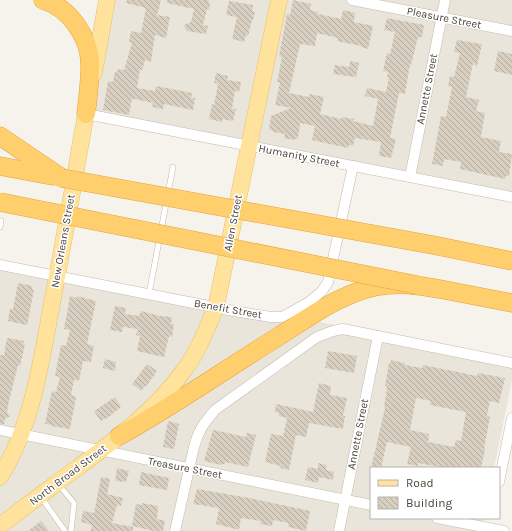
<svg xmlns="http://www.w3.org/2000/svg" width="512" height="531" font-family="Karla,sans-serif">
<defs>
<pattern id="building-back-hatch" width="6" height="6" patternUnits="userSpaceOnUse"><rect width="6" height="6" fill="#d8cfc1"/><path d="M-1 5l2 2M0 0l6 6M5-1l2 2" fill="none" stroke="#b1aa9e"/></pattern>
</defs>
<rect width="100%" height="100%" fill="#f6f3ec"/>
<g fill="#eae5da">
<path d="M111 0H512V202L86 119Z"/>
<path d="M0 261 512 359V380L494 468H371V518H484L482 531H0Z"/>
</g>
<g fill="url(#building-back-hatch)" fill-rule="evenodd">
<path d="M127 0H161L157 15 170 17 166 38 155 35 151 62 145 60 142 70 140 69 137 88 155 91 156 86 192 93 191 98H195L193 110 164 104 163 109 152 107 153 103 135 99H132L129 115 103 110 108 81 113 82 115 72H117L118 69 124 70 132 43 129 42 131 31 141 33 146 8 126 3Z"/>
<path d="M167 0H209L208 2 210 3 209 10 207 9 203 25 208 26 206 34 187 31 185 28 184 25 191 22 194 9 167 3Z"/>
<path d="M293 0 311 4 310 10 318 12V14L341 19 343 10 355 13 354 22 373 26 368 49 361 47V46L337 41 338 38 317 33 315 46 300 44 289 93 309 97V94L324 97 320 114 341 119 342 117 354 119 353 121 373 126 378 99 365 96 367 88 386 92 389 77H387L388 72 383 71 387 53 390 54 395 32 384 30 387 18 424 25 422 37H418L411 65 410 64 405 94 399 93 390 138 396 139 391 158 379 156 381 142 355 138 353 146 349 145 348 148 312 140 315 126 300 123 298 138 293 140 284 138 285 134 274 132 269 129 271 116 291 108 275 105 280 83 277 82 282 57 279 56 287 14 290 15Z"/>
<path d="M229 1 253 5 252 11 255 12 253 20H252L248 36 246 35 244 42 232 39 237 17 226 15Z"/>
<path d="M457 40 482 44 477 66 474 65 473 63 466 97 479 100 476 111 485 113 481 137 501 141 499 152 512 154 509 176H506L505 179 460 169 461 162 444 159 443 166 432 164 441 116 446 117 452 87 448 86 450 76 454 77 460 53 454 52Z"/>
<path d="M498 51 512 54V75L494 71Z"/>
<path d="M350 61 359 63 356 77 333 74 335 65 349 67Z"/>
<path d="M216 73 228 76 227 80 241 82 239 92 235 91 232 109H236L233 121 222 119V122L209 119 212 104 214 105 218 84 214 83Z"/>
<path d="M18 283 32 286V289L34 290 27 325 8 321 10 309H13Z"/>
<path d="M70 296 77 298V296L96 301 87 344 94 346 91 362 83 361 79 381 74 380 71 395 76 397 70 429 51 426 52 425 45 424 52 391 56 392 60 377 55 376 61 345 66 346 70 330 64 329Z"/>
<path d="M115 306 126 308 125 314 139 316 141 311 160 316 172 317 171 324H174L172 337 169 336 164 357 137 351 140 336 136 335 138 329 123 327 122 332 110 330Z"/>
<path d="M7 338 24 341 23 344 25 345 20 366 18 365 9 401 7 412 10 416 5 419 4 424H0V355H4Z"/>
<path d="M328 351 357 356 354 373 325 368Z"/>
<path d="M105 359 116 362 115 371 103 368Z"/>
<path d="M391 360 405 363V365L422 368 423 365 477 376 478 373 505 378 499 403 490 401 487 416 490 417 484 448 485 449 481 468H446L418 463V466L407 464 411 447 387 442 381 468H371L385 408 384 407 387 389 386 388 387 386H385L389 363H391ZM416 398 431 401 430 405 466 412 461 441 456 440 454 447 428 442 429 434 410 430Z"/>
<path d="M147 364 157 371 146 387 145 386 141 391 132 384Z"/>
<path d="M319 383 331 386 330 395 347 398 343 416H345L343 429 309 423 306 437 296 435 289 470 280 468 281 466 265 462 271 434 283 436 287 418 279 416V413L275 412 276 404 313 412Z"/>
<path d="M115 397 121 407 106 419V418L101 421 94 411Z"/>
<path d="M168 421 179 424 174 449 163 447Z"/>
<path d="M213 430 246 437 247 433 256 435 248 467 225 462V464H222V465L204 461Z"/>
<path d="M318 463 327 465 326 470 334 472 333 480 319 477 318 483 305 480 308 467 318 469Z"/>
<path d="M117 468 129 471 126 482 115 481Z"/>
<path d="M141 472 169 478 167 490 139 485Z"/>
<path d="M101 477 110 479 107 494 123 498 121 506 117 505 112 523 133 527V531H91L92 525 81 522 83 511 94 513Z"/>
<path d="M197 489 249 498 310 511 306 531 288 527 289 523 273 520 272 526 260 524 261 521 241 518 239 530 216 524 219 508 193 504Z"/>
<path d="M142 503 158 506 157 519 165 521 163 531H154L132 526 136 504 142 505Z"/>
<path d="M41 521 49 531H28Z"/>
</g>
<g fill="none" stroke-linecap="round" stroke-linejoin="round">
<defs>
<g id="lane">
<path d="M0 227 1 221"/>
<path d="M149 294 173 167"/>
<path d="M58 484 74 503 71 531"/>
<path d="M41 497 65 531"/>
</g>
<g id="street">
<path d="M352 0 512 31"/>
<path d="M86 114 512 197"/>
<path d="M410 177 445 0"/>
<path d="M0 265 234 311 271 317H282L309 302 322 291 328 282 353 166"/>
<path d="M0 430 371 505"/>
<path d="M499 482 512 418"/>
<path d="M437 518 504 531"/>
<path d="M175 531 194 447C198 431 204 423 215 410L317 337 333 331 343 329 512 363"/>
<path d="M339 531 378 336"/>
</g>
<g id="primary">
<path d="M94 73 107 0"/>
<path d="M0 477C33 424 41 362 52 303 65 236 76 169 88 102"/>
<path d="M0 526C24 507 49 489 73 471 113 442 156 410 185 369 199 350 207 328 216 307L279 0"/>
</g>
<g id="highway">
<path d="M43 0C70 8 90 38 90 65 90 81 88 98 86 114"/>
<path d="M0 136 62 178"/>
<path d="M0 166 53 176"/>
<path d="M119 436C175 405 227 368 281 335 312 315 349 288 387 285 408 283 429 287 450 291 470 295 491 299 512 303"/>
</g>
</defs>
<use href="#lane" stroke="#c2bbae" stroke-width="6"/>
<use href="#street" stroke="#c2bbae" stroke-width="11"/>
<use href="#primary" stroke="#e6c16a" stroke-width="17"/>
<use href="#highway" stroke="#e0a43c" stroke-width="19"/>
<use href="#lane" stroke="#fff" stroke-width="5"/>
<use href="#street" stroke="#fff" stroke-width="10"/>
<use href="#primary" stroke="#ffe39c" stroke-width="16"/>
<use href="#highway" stroke="#ffcf6e" stroke-width="18"/>
<defs>
<g id="highway-bridge">
<path d="M62 178 433 245 512 261"/>
<path d="M0 202 417 285"/>
</g>
</defs>
<use href="#highway-bridge" stroke="#e0a43c" stroke-width="19" stroke-linecap="butt"/>
<use href="#highway-bridge" stroke="#ffcf6e" stroke-width="18"/>
</g>
<g text-anchor="middle" dominant-baseline="central" stroke-width="3" stroke-linejoin="round" paint-order="stroke">
<g font-size="11" fill="#4b4439" stroke="#fff">
<text transform="translate(444 18) rotate(11)">Pleasure Street</text>
<text transform="translate(427 89) rotate(-79)">Annette Street</text>
<text transform="translate(299 156) rotate(11)">Humanity Street</text>
<text transform="translate(233 223) rotate(-79)">Allen Street</text>
<text transform="translate(63 241) rotate(-80)">New Orleans Street</text>
<text transform="translate(228 309) rotate(10)">Benefit Street</text>
<text transform="translate(358 434) rotate(-79)">Annette Street</text>
<text transform="translate(185 468) rotate(11)">Treasure Street</text>
<text transform="translate(68 475) rotate(-37)">North Broad Street</text>
</g>
</g>
<rect x="370" y="467" width="130" height="52" fill="#ffffff" stroke="#b7b4b0"/>
<rect x="378" y="480" width="20" height="6" fill="#ffe39c" stroke="#b7b4b0"/>
<text x="406" y="487" font-size="12" fill="#4b4439">Road</text>
<rect x="378" y="497" width="20" height="12" fill="url(#building-back-hatch)" stroke="#b7b4b0"/>
<text x="406" y="507" font-size="12" fill="#4b4439">Building</text>
</svg>
